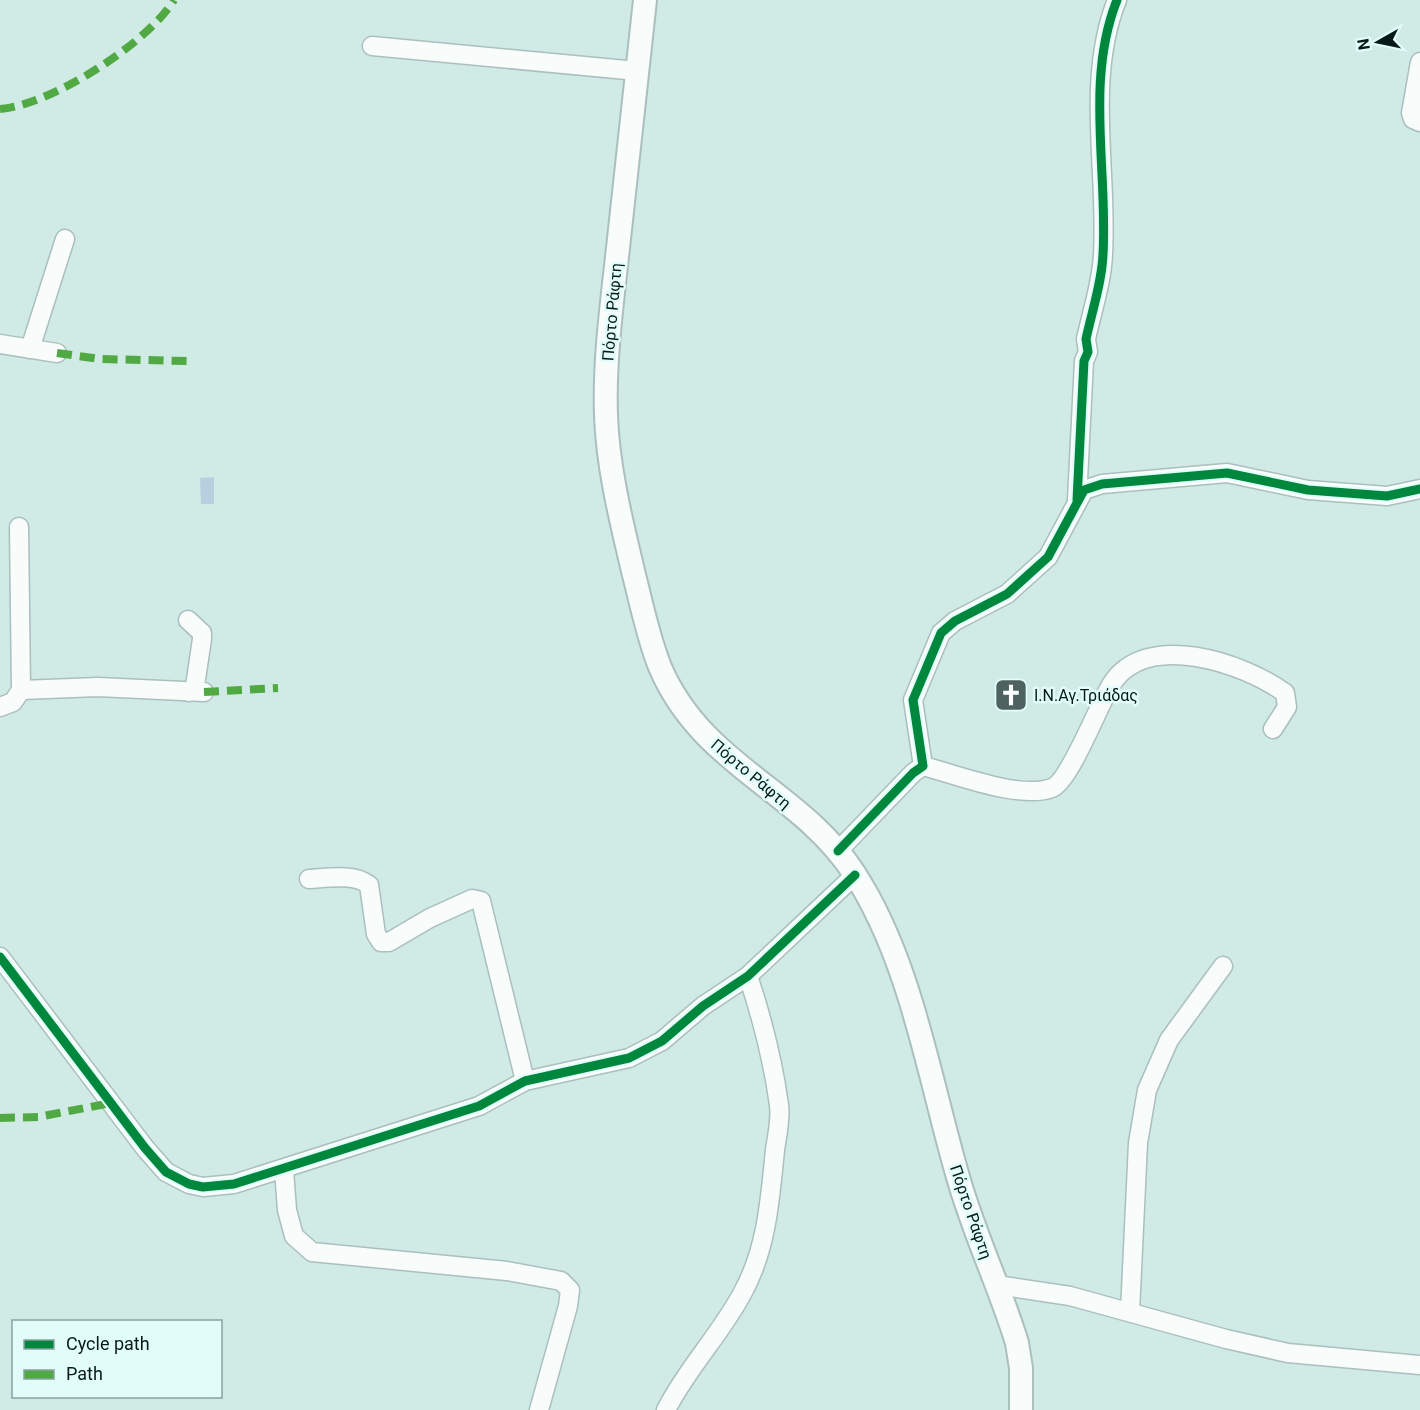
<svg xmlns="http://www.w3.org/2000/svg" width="1420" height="1410" font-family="Roboto,sans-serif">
<rect width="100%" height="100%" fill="#d0eae6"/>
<path fill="#b8cfe0" d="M214 477V504H201L200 478Z"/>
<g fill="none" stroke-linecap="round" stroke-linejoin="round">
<defs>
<g id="minor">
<path d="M372 46 637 71"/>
<path d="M1420 62 1411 113 1413 119 1420 122"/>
<path d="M0 344 57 353"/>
<path d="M30 349 65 239"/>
<path d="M1077 500 1084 361 1088 352 1086 339C1092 311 1102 282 1103 254 1108 171 1085 80 1117 0"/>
<path d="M188 620 202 633V639L195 686 189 692"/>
<path d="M21 690 98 687 204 692"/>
<path d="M0 707 13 702 21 690 19 527"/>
<path d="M923 766C955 774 1020 800 1052 788 1070 781 1099 704 1111 685 1145 629 1244 663 1285 693L1287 707 1273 729"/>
<path d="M838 851 913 773 923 766 913 700 941 633 955 621 1007 594 1048 557 1084 490 1102 484 1227 473 1308 490 1387 496 1420 489"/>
<path d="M309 879C328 878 354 873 369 885L376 934 381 942H389L430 918 472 899 481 901 525 1081"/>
<path d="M0 957 145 1148 166 1172 189 1184 203 1187 234 1184 479 1106 525 1081 629 1058 662 1041 703 1006 748 976 855 875"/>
<path d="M284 1170 287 1210 294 1236 312 1252 507 1271 561 1281 570 1290 568 1306 539 1410"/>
<path d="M997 1285 1070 1296 1226 1339 1288 1353 1420 1365"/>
<path d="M1130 1312 1138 1143 1147 1090 1169 1040 1223 966"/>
<path d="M666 1410C687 1368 721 1334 743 1292 767 1248 770 1199 775 1150 777 1136 781 1119 779 1105 773 1061 762 1018 748 976"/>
</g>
<path id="major" d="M645 0C636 83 627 165 618 248 612 303 604 361 606 416 608 470 622 524 634 575 642 606 648 637 660 667 702 766 800 790 854 873 911 960 929 1078 958 1177 974 1234 1000 1287 1017 1343L1021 1368V1410"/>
</defs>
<use href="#minor" stroke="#abbfbd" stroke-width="21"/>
<use href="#major" stroke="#abbfbd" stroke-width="26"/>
<use href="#minor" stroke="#f8fcfb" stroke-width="18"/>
<use href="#major" stroke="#f8fcfb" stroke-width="22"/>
<g stroke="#50a942" stroke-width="8" stroke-dasharray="15 8" stroke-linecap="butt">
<path d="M0 109C51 105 147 44 174 0"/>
<path d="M57 353 100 359 187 361"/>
<path d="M204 692 278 688"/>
<path d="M0 1118 38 1117 111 1103"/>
</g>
<defs>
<g id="cycleway">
<path d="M1077 500 1084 361 1088 352 1086 339C1092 311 1102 282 1103 254 1108 171 1085 80 1117 0"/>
<path d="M838 851 913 773 923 766 913 700 941 633 955 621 1007 594 1048 557 1084 490 1102 484 1227 473 1308 490 1387 496 1420 489"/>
<path d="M0 957 145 1148 166 1172 189 1184 203 1187 234 1184 479 1106 525 1081 629 1058 662 1041 703 1006 748 976 855 875"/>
</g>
</defs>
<use href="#cycleway" stroke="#e1fdfa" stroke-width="13"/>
<use href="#cycleway" stroke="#00873e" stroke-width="9"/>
</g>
<defs>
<symbol id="church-square" viewBox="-11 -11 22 22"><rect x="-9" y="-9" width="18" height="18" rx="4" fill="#4e6360" stroke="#e1fdfa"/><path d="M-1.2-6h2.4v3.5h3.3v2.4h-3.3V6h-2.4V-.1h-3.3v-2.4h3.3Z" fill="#fff"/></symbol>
</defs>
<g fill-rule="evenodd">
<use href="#church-square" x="992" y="676" width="38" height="38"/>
</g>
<g text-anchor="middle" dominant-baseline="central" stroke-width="5" stroke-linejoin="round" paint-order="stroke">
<g font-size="16" fill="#081a18" stroke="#e1fdfa">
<text transform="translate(612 312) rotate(-85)">Πόρτο Ράφτη</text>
<text transform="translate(751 774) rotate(40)">Πόρτο Ράφτη</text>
<text transform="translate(971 1212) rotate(71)">Πόρτο Ράφτη</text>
</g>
<g font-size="16" fill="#081a18" stroke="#e1fdfa" text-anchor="start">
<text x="1034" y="695">Ι.Ν.Αγ.Τριάδας</text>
</g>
</g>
<rect x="12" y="1320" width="210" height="78" fill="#e1fdfa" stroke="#8aa2a0" stroke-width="1.5"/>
<rect x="24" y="1340" width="30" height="9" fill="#00873e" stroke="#8aa2a0" stroke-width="1.5"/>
<text x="66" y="1350" font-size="18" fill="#081a18">Cycle path</text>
<rect x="24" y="1370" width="30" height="9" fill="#50a942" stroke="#8aa2a0" stroke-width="1.5"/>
<text x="66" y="1380" font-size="18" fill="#081a18">Path</text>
<g transform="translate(1378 42) rotate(261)" stroke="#e1fdfa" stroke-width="4.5" paint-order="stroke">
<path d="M0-4.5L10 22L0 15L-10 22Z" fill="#081a18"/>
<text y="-9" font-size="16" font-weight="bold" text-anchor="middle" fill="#081a18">N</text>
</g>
</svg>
